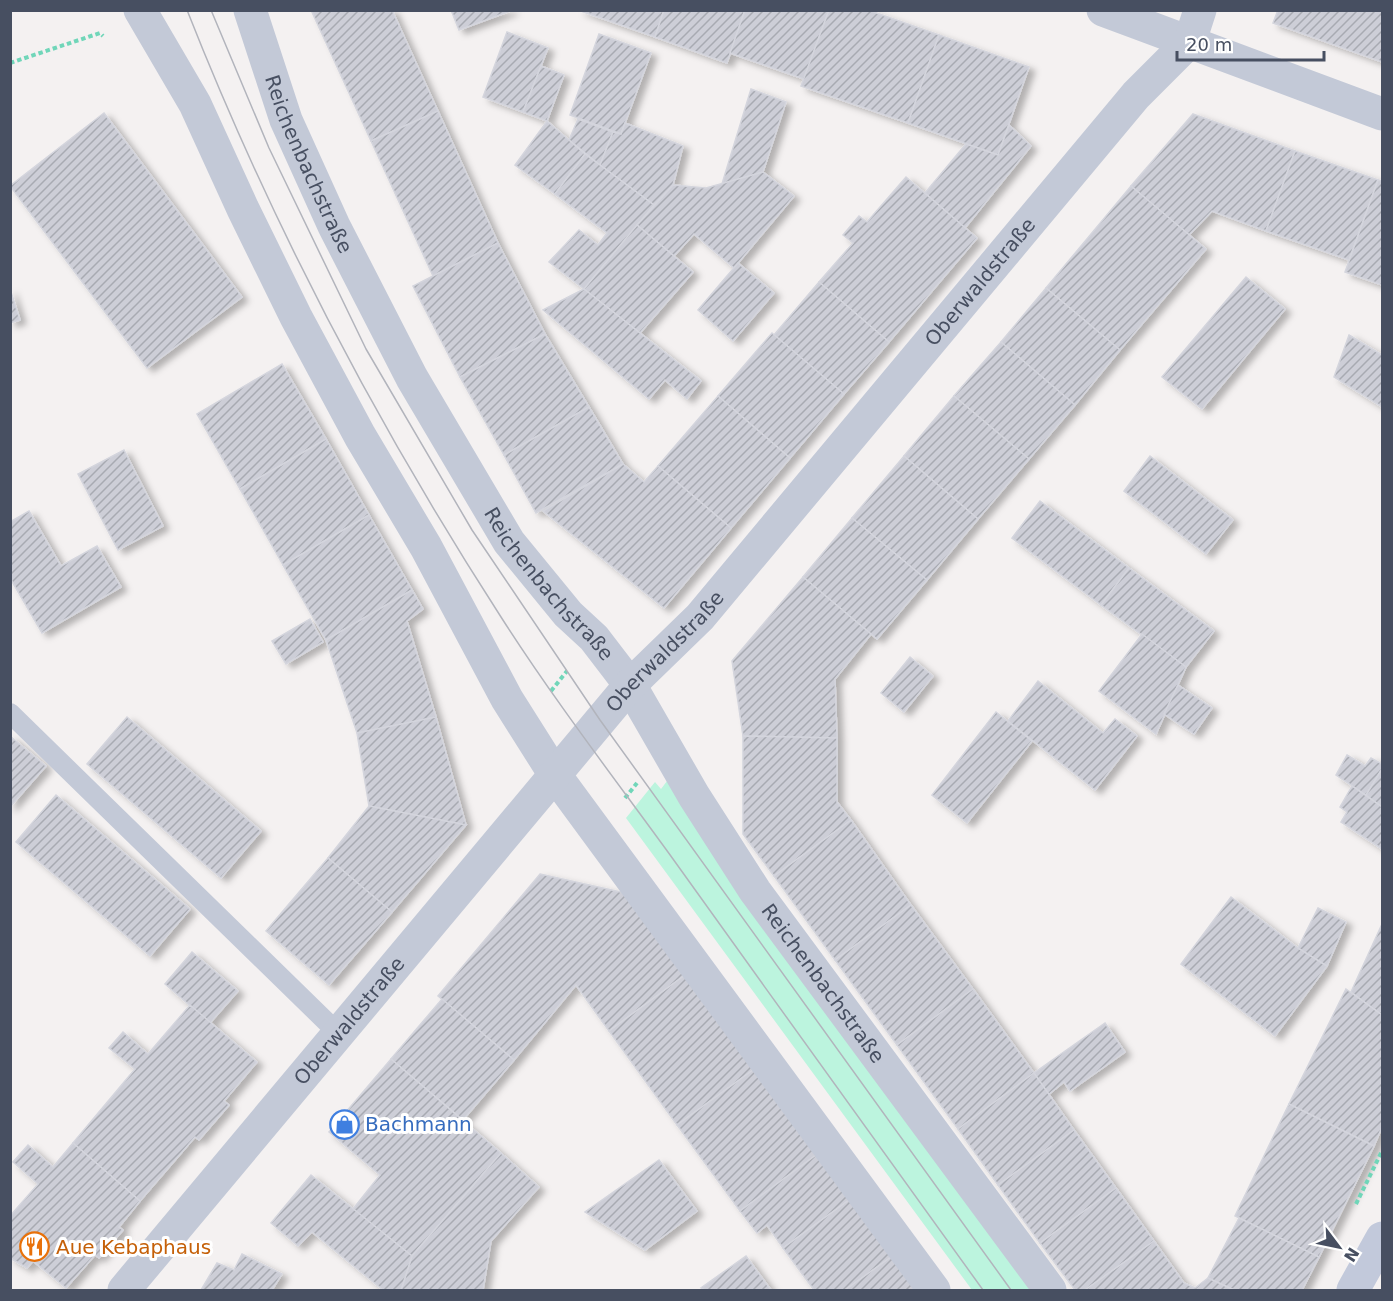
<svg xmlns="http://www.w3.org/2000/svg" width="1393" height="1301" font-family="'DejaVu Sans',sans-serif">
<defs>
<pattern id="building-hatch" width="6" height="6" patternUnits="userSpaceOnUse" patternTransform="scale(1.5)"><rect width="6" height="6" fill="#cdced7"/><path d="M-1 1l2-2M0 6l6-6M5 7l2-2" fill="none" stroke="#a8aab2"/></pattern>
<filter id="shadow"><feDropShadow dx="6" dy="4" stdDeviation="3" flood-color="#0004"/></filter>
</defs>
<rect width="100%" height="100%" fill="#f4f1f1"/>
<path fill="#bcf4de" d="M670 777 1032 1290H972L626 818 655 782 661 789Z"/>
<g fill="url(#building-hatch)" stroke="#d4d5dd" stroke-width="1.5" filter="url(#shadow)">
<path d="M311 10H392L438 111 371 141Z"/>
<path d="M451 10H513L459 30Z"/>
<path d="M578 10H664L655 37Z"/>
<path d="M664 10H745L727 63 655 37Z"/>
<path d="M745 10H829L804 79 730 53Z"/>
<path d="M829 10H868L939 35 908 123 801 86Z"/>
<path d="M1278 10H1382V62L1273 23Z"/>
<path d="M507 32 548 48 523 112 483 97Z"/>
<path d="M599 34 651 53 621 134 570 115Z"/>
<path d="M939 35 1029 67 998 155 908 123Z"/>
<path d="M541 66 564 75 547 121 523 112Z"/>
<path d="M751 89 786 102 763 172 722 184Z"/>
<path d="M438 111 498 243 433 276 371 141Z"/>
<path d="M104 113 242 297 147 368 10 186Z"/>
<path d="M1193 114 1295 151 1266 231 1212 211 1189 235 1131 186Z"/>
<path d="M578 119 613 132 600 165 569 140Z"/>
<path d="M547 121 585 154 555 194 515 165Z"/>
<path d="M625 123 683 146 673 185 654 205 600 165 613 132 621 134Z"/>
<path d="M1009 125 1031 146 965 228 925 193 966 144 998 155Z"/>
<path d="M1295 151 1378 180 1349 260 1266 231Z"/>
<path d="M585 154 654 205 584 289 549 262 579 230 598 245 607 233 555 194Z"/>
<path d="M763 172 794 196 734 268 694 234 674 256 637 225 673 185 706 188Z"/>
<path d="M906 177 977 238 889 342 819 282 853 243 843 235 859 216 867 222Z"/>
<path d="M1378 180 1382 181V285L1345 272Z"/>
<path d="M1131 186 1206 249 1120 350 1046 288Z"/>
<path d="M637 225 693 272 640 333 584 289Z"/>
<path d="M498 243 545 334 460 377 413 286Z"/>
<path d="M738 263 774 293 733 341 698 310Z"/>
<path d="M1246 277 1285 309 1202 409 1162 377Z"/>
<path d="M819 282 889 342 844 394 774 335Z"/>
<path d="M1046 288 1120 350 1075 405 1001 342Z"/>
<path d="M10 289 20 320 10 323Z"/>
<path d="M584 289 701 381 687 399 665 380 649 399 543 310Z"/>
<path d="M772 333 844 394 790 458 718 396Z"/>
<path d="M545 334 589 407 504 455 460 377Z"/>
<path d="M1349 335 1382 355V407L1334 377Z"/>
<path d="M1001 342 1075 405 1029 459 954 396Z"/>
<path d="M282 364 326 439 240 489 197 414Z"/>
<path d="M718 396 790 458 731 528 658 466Z"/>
<path d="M954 396 1029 459 978 519 904 456Z"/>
<path d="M589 407 623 464 536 513 504 455Z"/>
<path d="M326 439 369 515 283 565 240 489Z"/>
<path d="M124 450 163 526 118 550 78 474Z"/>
<path d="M904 456 978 519 927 580 852 518Z"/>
<path d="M1150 456 1233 520 1206 554 1124 491Z"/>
<path d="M623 464 644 482 658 466 731 528 664 608 543 511Z"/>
<path d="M1040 501 1129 568 1101 605 1012 538Z"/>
<path d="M29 511 61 566 97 546 121 587 42 633 10 578V522Z"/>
<path d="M369 515 412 590 326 640 283 565Z"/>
<path d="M852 518 927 580 877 639 803 577Z"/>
<path d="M1129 568 1214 631 1186 667 1101 605Z"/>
<path d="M803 577 871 634 835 679 837 738 743 736 732 661Z"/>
<path d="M412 590 423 609 407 621 436 717 357 733 326 640Z"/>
<path d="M310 619 323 642 286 664 272 641Z"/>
<path d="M1142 634 1186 667 1156 734 1099 691Z"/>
<path d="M910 657 933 676 904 712 881 693Z"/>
<path d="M1038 681 1103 733 1115 719 1137 736 1095 790 1008 721Z"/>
<path d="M1178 685 1212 708 1194 734 1164 714Z"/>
<path d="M996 712 1032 741 967 823 932 795Z"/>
<path d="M127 717 261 831 221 878 87 764Z"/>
<path d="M436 717 466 825 369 806 357 733Z"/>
<path d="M10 736 46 766 10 807Z"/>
<path d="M743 736 837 738V802L851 820 774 876 743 834Z"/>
<path d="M1347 755 1365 766 1371 758 1382 764V769L1366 795 1336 775Z"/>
<path d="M1382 769V807L1366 795Z"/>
<path d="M1352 786 1382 807V849L1341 822 1347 812 1340 807Z"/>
<path d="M56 795 190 909 150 956 16 842Z"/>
<path d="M369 806 466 825 392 912 328 858Z"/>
<path d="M851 820 911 905 835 960 774 876Z"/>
<path d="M328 858 392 912 329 985 266 931Z"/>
<path d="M540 874 625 893 685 975 609 1031 576 985 514 1060 438 996Z"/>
<path d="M1231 897 1298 948 1327 966 1275 1036 1181 964Z"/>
<path d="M911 905 973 989 897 1045 835 960Z"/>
<path d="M1318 908 1346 922 1327 966 1298 948Z"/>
<path d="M1382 924V1015L1351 992Z"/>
<path d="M192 952 238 991 210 1023 165 984Z"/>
<path d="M685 975 753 1070 677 1125 609 1031Z"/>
<path d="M973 989 1034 1073 958 1129 897 1045Z"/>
<path d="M1346 989 1382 1015V1127L1374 1146 1289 1104Z"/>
<path d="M442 999 514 1060 463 1120 391 1059Z"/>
<path d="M190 1005 257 1062 224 1101 229 1105 199 1140 195 1137 140 1201 73 1143 135 1069 109 1048 123 1032 148 1054Z"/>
<path d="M1105 1023 1125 1052 1070 1091 1064 1082 1048 1095 1034 1073Z"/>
<path d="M391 1059 501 1153 412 1256 353 1209 380 1175 329 1132Z"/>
<path d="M753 1070 816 1155 740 1211 677 1125Z"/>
<path d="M1034 1073 1074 1130 998 1185 958 1129Z"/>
<path d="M1289 1104 1374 1146 1319 1257 1235 1216Z"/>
<path d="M1074 1130 1116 1188 1040 1243 998 1185Z"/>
<path d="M73 1143 140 1201 119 1227 123 1230 99 1258 95 1255 66 1288 33 1261 27 1268 10 1258V1216L38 1184 13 1162 28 1145 53 1167Z"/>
<path d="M501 1153 539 1187 491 1241 483 1290H401L412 1256Z"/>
<path d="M816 1155 849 1200 783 1248 767 1225 757 1233 740 1211Z"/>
<path d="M659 1160 697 1211 645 1250 585 1212Z"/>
<path d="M311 1175 412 1256 401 1290H383L312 1232 298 1246 271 1223Z"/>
<path d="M1116 1188 1154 1241 1085 1290H1075L1040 1243Z"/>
<path d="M849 1200 891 1257 845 1290H814L783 1248Z"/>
<path d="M1239 1218 1319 1257 1302 1290H1234L1208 1278Z"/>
<path d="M1154 1241 1184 1283 1195 1288 1208 1278 1234 1290H1085Z"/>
<path d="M242 1254 282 1274 272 1290H201L217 1263 234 1270Z"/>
<path d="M746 1256 771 1290H705L701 1288Z"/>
<path d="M891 1257 915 1290H845Z"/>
</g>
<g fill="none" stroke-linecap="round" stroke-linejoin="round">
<g stroke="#70d6b9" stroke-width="4" stroke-dasharray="4.5 3" stroke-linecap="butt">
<path d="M10 63 100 33 103 36"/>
<path d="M551 691 567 671"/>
<path d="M625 798 637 783"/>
<path d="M1356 1204 1382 1151"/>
</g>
<path stroke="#c3c9d7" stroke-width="20" d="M10 713 339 1034"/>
<g stroke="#c3c9d7" stroke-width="33">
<path d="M140 10 195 104 243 209 296 317 360 436 426 547 507 699 555 775 934 1290"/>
<path id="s1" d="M250 10 286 120 334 226 412 378 509 542 568 614 594 638 630 685 694 796 755 891 1050 1290"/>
<path d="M1103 10 1382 114"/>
<path id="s2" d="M124 1290 630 685 700 617 1136 95 1190 41 1200 10"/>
</g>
<path stroke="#c2c9db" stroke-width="33" d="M1353 1290 1382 1238"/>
<g stroke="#b2b4bc" stroke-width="1.5">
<path d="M187 10C271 223 377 425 501 617 554 700 615 779 673 859 776 1003 880 1147 983 1290"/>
<path d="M211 10 269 148 366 349 472 530 600 720 1011 1290"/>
</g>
</g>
<defs>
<symbol id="shop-ring" viewBox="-11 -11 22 22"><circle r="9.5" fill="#fff" stroke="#3f7fe0" stroke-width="1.5"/><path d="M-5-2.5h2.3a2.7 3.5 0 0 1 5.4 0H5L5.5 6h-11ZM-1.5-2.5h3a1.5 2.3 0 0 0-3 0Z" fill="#3f7fe0"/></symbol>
<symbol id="restaurant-ring" viewBox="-11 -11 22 22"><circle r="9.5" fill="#fff" stroke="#e8710a" stroke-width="1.5"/><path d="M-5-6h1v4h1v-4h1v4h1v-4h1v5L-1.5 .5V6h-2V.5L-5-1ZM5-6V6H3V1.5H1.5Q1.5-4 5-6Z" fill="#e8710a"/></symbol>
</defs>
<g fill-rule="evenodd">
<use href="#shop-ring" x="328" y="1108" width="33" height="33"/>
<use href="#restaurant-ring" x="18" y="1230" width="33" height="33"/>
</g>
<g text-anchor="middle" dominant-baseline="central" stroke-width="6" stroke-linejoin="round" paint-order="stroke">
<g font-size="20" fill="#474f61" stroke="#fff">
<text stroke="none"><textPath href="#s1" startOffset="165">Reichenbachstraße</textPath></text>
<text stroke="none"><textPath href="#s2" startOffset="1323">Oberwaldstraße</textPath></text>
<text stroke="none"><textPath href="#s1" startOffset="651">Reichenbachstraße</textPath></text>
<text stroke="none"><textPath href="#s2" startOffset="837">Oberwaldstraße</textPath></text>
<text stroke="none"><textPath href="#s1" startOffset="1137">Reichenbachstraße</textPath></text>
<text stroke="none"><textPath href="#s2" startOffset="351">Oberwaldstraße</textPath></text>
</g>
<g font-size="20" fill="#366cbe" stroke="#fff" text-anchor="start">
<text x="365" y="1124">Bachmann</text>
</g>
<g font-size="20" fill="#c56008" stroke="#fff" text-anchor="start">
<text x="56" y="1247">Aue Kebaphaus</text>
</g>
</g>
<rect width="1393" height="1301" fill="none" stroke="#474f61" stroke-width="24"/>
<g transform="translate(1339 1247) rotate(122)" stroke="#ffffff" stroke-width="4.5" paint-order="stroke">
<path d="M0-4.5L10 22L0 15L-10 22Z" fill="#474f61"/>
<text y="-9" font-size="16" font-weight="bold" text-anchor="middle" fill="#474f61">N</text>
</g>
<path d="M1177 51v9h147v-9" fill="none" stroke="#474f61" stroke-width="3"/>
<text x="1186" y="51" font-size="18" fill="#474f61" stroke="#ffffff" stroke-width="4.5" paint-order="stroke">20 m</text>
</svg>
